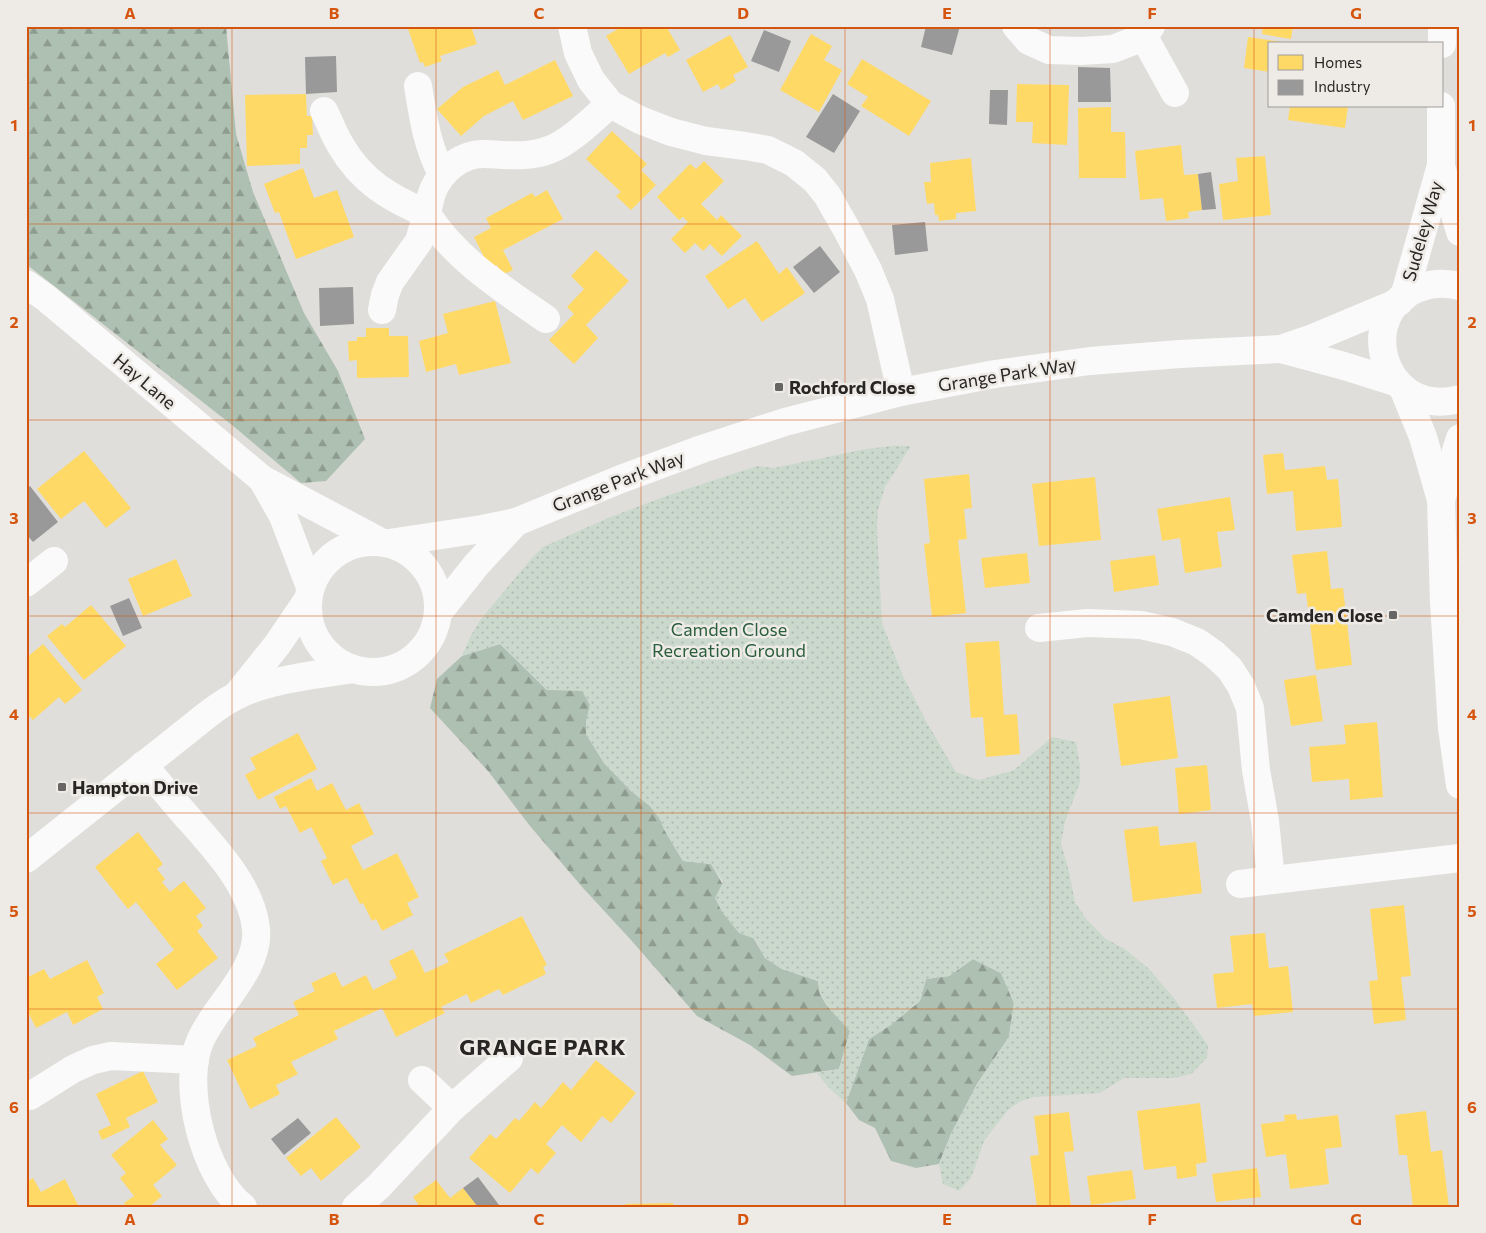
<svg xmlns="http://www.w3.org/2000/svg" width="1486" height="1233" font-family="Commissioner,sans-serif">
<defs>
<pattern id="forest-firs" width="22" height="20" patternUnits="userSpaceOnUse" patternTransform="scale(1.25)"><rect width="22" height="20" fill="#aec0b1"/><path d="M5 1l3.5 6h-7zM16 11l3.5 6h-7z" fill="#8e9c90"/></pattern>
<pattern id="park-dots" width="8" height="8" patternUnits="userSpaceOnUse" patternTransform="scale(1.25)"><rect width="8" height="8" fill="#cbd9cd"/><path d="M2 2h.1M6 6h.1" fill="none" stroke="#aebab0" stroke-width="1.8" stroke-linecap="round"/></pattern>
</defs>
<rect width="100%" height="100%" fill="#e0dedb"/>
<g fill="url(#forest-firs)">
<path d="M26 26H226L236 134 253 192 304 313 338 371 365 439 326 481 301 483 232 425 26 264Z"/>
<path d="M500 644 547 690H582L590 705 586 722V734L604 763 631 791 650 806 660 819 665 831 683 861 711 864 765 958 782 969 818 981 820 994 827 1006 850 1031 839 1069 792 1076 750 1045 697 1016 631 940 583 888 530 826 488 771 430 708 437 679 462 656Z"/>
<path d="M973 959 1001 973 1014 1003 1009 1037 977 1084 951 1134 939 1164 916 1168 891 1161 875 1128 859 1120 846 1103 869 1039 892 1024 920 1001 926 979 949 976Z"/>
</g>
<path fill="url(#park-dots)" d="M892 446H911L885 487 878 510 877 527 882 623 903 676 926 721 956 772 979 780 1014 770 1052 737 1076 742 1080 766V782L1065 822 1061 843 1069 872 1075 902 1087 920 1106 939 1125 949 1148 968 1174 998 1208 1045 1207 1058 1191 1074 1174 1078H1124L1100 1093 1034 1097 1021 1101 1008 1110 984 1141 971 1178 959 1191 943 1184 939 1164 951 1134 977 1084 1009 1037 1014 1003 1001 973 973 959 949 976 926 979 920 1001 892 1024 869 1039 846 1103 828 1087 817 1073 839 1069 850 1031 827 1006 820 994 818 981 782 969 765 958 755 939 739 933 722 912 715 898 723 882 711 864 683 861 665 831 660 819 650 806 631 791 604 763 586 734V722L590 705 582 691 547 690 500 644 462 656 470 637 481 619 531 559 543 547 608 518 666 496 757 466 774 468 866 449Z"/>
<g fill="#ffd966">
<path d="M407 26H471L477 44 440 56 442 61 425 67 423 62 420 63Z"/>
<path d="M623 26H649L650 28 652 26H666L680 50 668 57 665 53 629 74 606 36Z"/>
<path d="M1263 26H1293L1291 39 1262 34Z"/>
<path d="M811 34 832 46 824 60 842 70 819 112 780 90Z"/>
<path d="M730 35 748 67 733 75 736 81 721 90 718 84 703 92 686 60Z"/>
<path d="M1248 37 1283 42 1282 44H1270V72L1244 68Z"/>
<path d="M862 59 931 101 909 136 861 106 868 97 847 84Z"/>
<path d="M555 60 573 96 523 120 513 101 484 116 461 136 437 109 463 87 498 70 505 85Z"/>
<path d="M1017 84 1069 85 1067 145 1032 143 1033 122H1016Z"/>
<path d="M306 94 307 116H312L313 135H307V148H300V164L247 166 245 95Z"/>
<path d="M1290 106H1348L1345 128 1288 120Z"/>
<path d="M1111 107V132H1125L1126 178H1079L1078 108Z"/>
<path d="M612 131 647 164 641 170 656 185 631 210 616 196 621 192 586 159Z"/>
<path d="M1181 145 1184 175 1198 174 1202 210 1188 212 1189 218 1166 221 1163 198 1140 200 1135 151Z"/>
<path d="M1265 156 1271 215 1223 220 1219 184 1238 181 1236 158Z"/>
<path d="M971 158 976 211 956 213V219L939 221 938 215H935L934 203 927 204 924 182H931L930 163Z"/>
<path d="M704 161 724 181 701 204 717 220 721 215 742 236 722 256 710 244 703 251 695 243 685 253 671 239 688 222 683 217 679 220 657 197 690 164 696 169Z"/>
<path d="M303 168 314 198 337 190 354 237 296 259 279 212 275 213 264 184Z"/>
<path d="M547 190 563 219 503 250 513 270 502 275 497 265 490 269 474 237 491 228 486 218 532 193 535 197Z"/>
<path d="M757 241 779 274 787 267 805 293 762 322 745 298 728 309 705 276Z"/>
<path d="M596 250 629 281 586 325 598 338 574 364 549 340 574 314 567 307 584 289 571 276Z"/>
<path d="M495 301 511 363 459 375 456 364 426 372 419 341 448 333 443 314Z"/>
<path d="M366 328H389V336H408L409 377 357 378V360L349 361 348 341H357V337H366Z"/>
<path d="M84 451 131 508 106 528 84 501 61 519 37 489Z"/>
<path d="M1283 453 1285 470 1325 466 1327 480 1338 479 1342 527 1296 531 1293 491 1267 494 1263 455Z"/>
<path d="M969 474 972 508 964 509 967 539 958 540 966 613 932 617 924 544 930 543 924 479Z"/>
<path d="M1095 477 1101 540 1039 546 1032 484Z"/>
<path d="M1230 497 1235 530 1217 532 1222 567 1185 573 1180 538 1162 541 1157 509Z"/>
<path d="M1327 551 1331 589 1343 588 1352 665 1316 670 1306 593 1297 594 1292 555Z"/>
<path d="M1027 553 1030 583 985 588 981 558Z"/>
<path d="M1155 555 1159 585 1114 592 1110 561Z"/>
<path d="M176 559 192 596 143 616 128 579Z"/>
<path d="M91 605 126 646 84 680 47 636 62 624 65 627Z"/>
<path d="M999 641 1004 715 1017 714 1020 754 986 757 983 717 971 718 965 643Z"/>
<path d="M43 644 82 690 65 704 59 697 33 720 26 712V658Z"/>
<path d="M1316 675 1323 721 1291 726 1284 680Z"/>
<path d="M1170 696 1178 758 1121 766 1113 704Z"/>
<path d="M1377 722 1383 797 1350 800 1349 779 1312 782 1309 747 1346 744 1344 725Z"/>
<path d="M298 733 317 769 258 800 245 775 256 769 250 758Z"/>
<path d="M1207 765 1211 810 1179 814 1175 768Z"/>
<path d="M311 778 317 791 332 783 346 810 359 803 374 834 351 846 363 870 397 853 419 897 407 903 413 915 382 931 376 919 372 921 363 903 360 904 347 878 333 885 321 861 327 858 311 827 300 833 286 806 280 809 274 797Z"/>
<path d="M1158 826 1160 846 1196 842 1202 893 1133 902 1124 830Z"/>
<path d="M138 832 163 864 157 869 165 879 162 882 170 892 184 881 206 908 196 916 203 926 197 931 218 958 177 990 156 964 174 950 136 902 128 909 95 867Z"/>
<path d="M1404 905 1411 976 1401 977 1406 1020 1374 1024 1369 981 1378 980 1370 909Z"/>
<path d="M522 916 547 965 543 967 546 974 503 995 499 989 471 1003 467 994 441 1007 445 1013 396 1037 382 1008 334 1031 338 1039 291 1062 298 1074 276 1085 280 1094 250 1109 227 1060 257 1046 253 1038 299 1015 293 1002 315 991 311 983 335 972 342 987 366 975 373 990 397 978 389 961 413 949 425 973 449 962 444 954Z"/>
<path d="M1265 933 1269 968 1288 966 1293 1012 1254 1016 1252 1004 1217 1008 1213 974 1234 972 1230 936Z"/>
<path d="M87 960 104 993 97 997 103 1009 73 1025 67 1012 36 1028 26 1008V978L44 969 50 979Z"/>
<path d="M596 1060 636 1093 611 1123 602 1116 581 1142 562 1125 546 1144 556 1153 538 1174 531 1168 510 1193 469 1158 490 1134 496 1139 515 1118 519 1121 535 1102 541 1108 563 1082 571 1090Z"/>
<path d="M143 1071 158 1102 126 1118 130 1127 102 1140 98 1131 111 1125 96 1094Z"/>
<path d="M1200 1103 1207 1162 1196 1164 1197 1176 1177 1179 1176 1166 1144 1170 1137 1111Z"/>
<path d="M1426 1111 1431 1152 1442 1150 1449 1207H1413L1407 1155H1399L1395 1115Z"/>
<path d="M1069 1112 1074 1151 1064 1152 1071 1207H1037L1030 1156 1039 1155 1034 1116Z"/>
<path d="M1296 1114 1297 1120 1338 1115 1342 1147 1325 1149 1329 1184 1290 1189 1286 1154 1266 1157 1261 1124 1285 1121 1284 1115Z"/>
<path d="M336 1117 361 1147 321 1181 311 1168 301 1176 286 1158Z"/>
<path d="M153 1120 168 1139 160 1145 177 1165 153 1185 162 1196 149 1207H127L124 1203 134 1196 120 1178 126 1173 111 1155Z"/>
<path d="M1257 1168 1261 1197 1216 1202 1212 1174Z"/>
<path d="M1132 1170 1136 1199 1091 1205 1087 1176Z"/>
<path d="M33 1178 41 1192 65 1179 79 1207H26V1182Z"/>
<path d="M436 1180 450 1198 463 1188 478 1207H415L418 1204 413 1197Z"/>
<path d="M673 1203V1207H625V1204Z"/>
</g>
<g fill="#999">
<path d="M926 26H960L952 55 921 47Z"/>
<path d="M764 30 791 41 779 72 751 61Z"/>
<path d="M336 56 337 92 306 94 305 57Z"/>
<path d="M1078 67 1110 68 1111 102H1078Z"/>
<path d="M990 90H1008L1007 125 989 124Z"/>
<path d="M833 94 860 111 834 153 806 137Z"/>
<path d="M1211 172 1216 209 1202 210 1198 174Z"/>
<path d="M925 222 928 251 895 255 892 225Z"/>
<path d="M820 246 840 272 814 293 793 267Z"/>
<path d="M353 287 354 324 320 326 319 288Z"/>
<path d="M30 486 58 522 33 542 26 534V489Z"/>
<path d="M129 598 142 628 123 636 110 606Z"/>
<path d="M298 1118 311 1133 284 1155 271 1139Z"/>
<path d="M478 1177 499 1205 496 1207H478L463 1188Z"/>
</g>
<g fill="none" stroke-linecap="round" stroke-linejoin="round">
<g stroke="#fafafa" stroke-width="28">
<path d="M572 26 578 53 591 80 610 104 640 120 671 132 706 141 745 146 768 150 794 163 815 180 827 195 847 230 868 270 880 299 901 392"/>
<path d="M1016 26 1029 41 1049 50 1081 51 1113 49 1144 37 1151 26"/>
<path d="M1144 37 1175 93"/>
<path d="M1442 44V26"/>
<path d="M418 86C423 117 427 146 442 174"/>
<path d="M324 111C330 123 334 135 341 146 362 182 390 198 427 214L419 241 390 282 385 295 382 310"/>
<path d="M1441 166 1460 232"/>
<path d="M26 284 46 298 262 479 381 542"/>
<path d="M1460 286C1447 283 1434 283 1422 287 1353 308 1379 420 1460 399"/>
<path d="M1404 297 1441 165V106"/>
<path d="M546 319C503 289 455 259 427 214 429 206 430 196 434 188 443 169 463 153 485 154 507 155 527 158 549 150 569 143 593 119 610 104"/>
<path d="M1281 349 1344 366 1398 383"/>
<path d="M1403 388 1423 437 1441 500 1444 602 1452 728 1460 785"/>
<path d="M262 479 283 516 310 587"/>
<path d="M1441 500 1460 438"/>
<circle cx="373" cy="607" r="65"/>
<path d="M389 543 482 529 516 522 621 479 702 449 785 422 901 392 995 374 1090 361 1180 354 1281 349 1313 338 1399 302"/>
<path d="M26 583 54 561"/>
<path d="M438 613 477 564 516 522"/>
<path d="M1039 628 1087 623 1141 625 1172 632 1197 642 1214 654 1230 669 1241 686 1250 708 1256 770 1265 821 1271 880"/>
<path d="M237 695 277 645 307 601"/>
<path d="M143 765C156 780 169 796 182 811 210 843 252 885 256 929 260 969 217 1004 201 1039 180 1083 204 1178 243 1207"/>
<path d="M26 859 207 715C216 708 226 701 236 696 269 679 317 675 353 669"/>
<path d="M1240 884 1460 858"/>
<path d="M422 1080 452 1108"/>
<path d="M30 1096 73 1069 93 1060 111 1056 195 1060"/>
<path d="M356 1207 379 1186 452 1108 509 1058"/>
</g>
</g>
<path fill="none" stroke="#d5540e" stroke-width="1" stroke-opacity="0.55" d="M232 26V1207M436 26V1207M641 26V1207M845 26V1207M1050 26V1207M1254 26V1207M26 224H1460M26 420H1460M26 616H1460M26 813H1460M26 1009H1460"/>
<g fill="#686665" stroke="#eeebe7" stroke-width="2">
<rect x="774" y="382" width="10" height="10" rx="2.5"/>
<rect x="1388" y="610" width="10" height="10" rx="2.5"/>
<rect x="57" y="782" width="10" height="10" rx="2.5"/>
</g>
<g text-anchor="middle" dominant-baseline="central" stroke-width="5" stroke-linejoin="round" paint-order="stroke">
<g font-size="18" fill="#272625" stroke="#eeebe7">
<text transform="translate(1422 231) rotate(-74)">Sudeley Way</text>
<text transform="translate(1007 374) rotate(-9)">Grange Park Way</text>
<text transform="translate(145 381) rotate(40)">Hay Lane</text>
<text transform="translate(618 481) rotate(-21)">Grange Park Way</text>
</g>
<g font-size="18" font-weight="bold" fill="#272625" stroke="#eeebe7" text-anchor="start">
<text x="789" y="387">Rochford Close</text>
<text x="1383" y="615" text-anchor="end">Camden Close</text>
<text x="72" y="787">Hampton Drive</text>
</g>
<g font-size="18" fill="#2a5e3c" stroke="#eeebe7">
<text x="729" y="629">Camden Close<tspan x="729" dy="21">Recreation Ground</tspan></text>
</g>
<g font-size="22" font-weight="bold" letter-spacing="1" fill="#272625" stroke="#eeebe7">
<text x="543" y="1046">GRANGE PARK</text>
</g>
</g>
<rect width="1486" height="1233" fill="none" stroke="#eeebe7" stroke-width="55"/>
<rect x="1268" y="42" width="175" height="65" fill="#eeebe7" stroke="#9e9c99"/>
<rect x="1278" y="55" width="25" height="15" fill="#ffd966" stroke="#9e9c99"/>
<text x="1314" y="68" font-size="15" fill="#272625">Homes</text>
<rect x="1278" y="80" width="25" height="15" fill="#999999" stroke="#9e9c99"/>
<text x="1314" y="92" font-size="15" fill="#272625">Industry</text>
<rect x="28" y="28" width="1430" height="1178" fill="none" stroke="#d5540e" stroke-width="2"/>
<g font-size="16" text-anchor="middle" font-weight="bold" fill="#d5540e">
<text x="130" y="19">A</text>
<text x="334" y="19">B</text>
<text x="539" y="19">C</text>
<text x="743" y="19">D</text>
<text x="947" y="19">E</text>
<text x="1152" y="19">F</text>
<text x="1356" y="19">G</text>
<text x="14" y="131">1</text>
<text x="1472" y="131">1</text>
<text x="14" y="328">2</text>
<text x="1472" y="328">2</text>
<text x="14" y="524">3</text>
<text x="1472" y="524">3</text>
<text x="14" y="720">4</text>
<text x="1472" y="720">4</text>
<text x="14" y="917">5</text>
<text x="1472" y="917">5</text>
<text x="14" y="1113">6</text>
<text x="1472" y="1113">6</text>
<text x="130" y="1225">A</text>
<text x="334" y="1225">B</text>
<text x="539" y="1225">C</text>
<text x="743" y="1225">D</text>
<text x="947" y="1225">E</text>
<text x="1152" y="1225">F</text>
<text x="1356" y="1225">G</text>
</g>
</svg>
